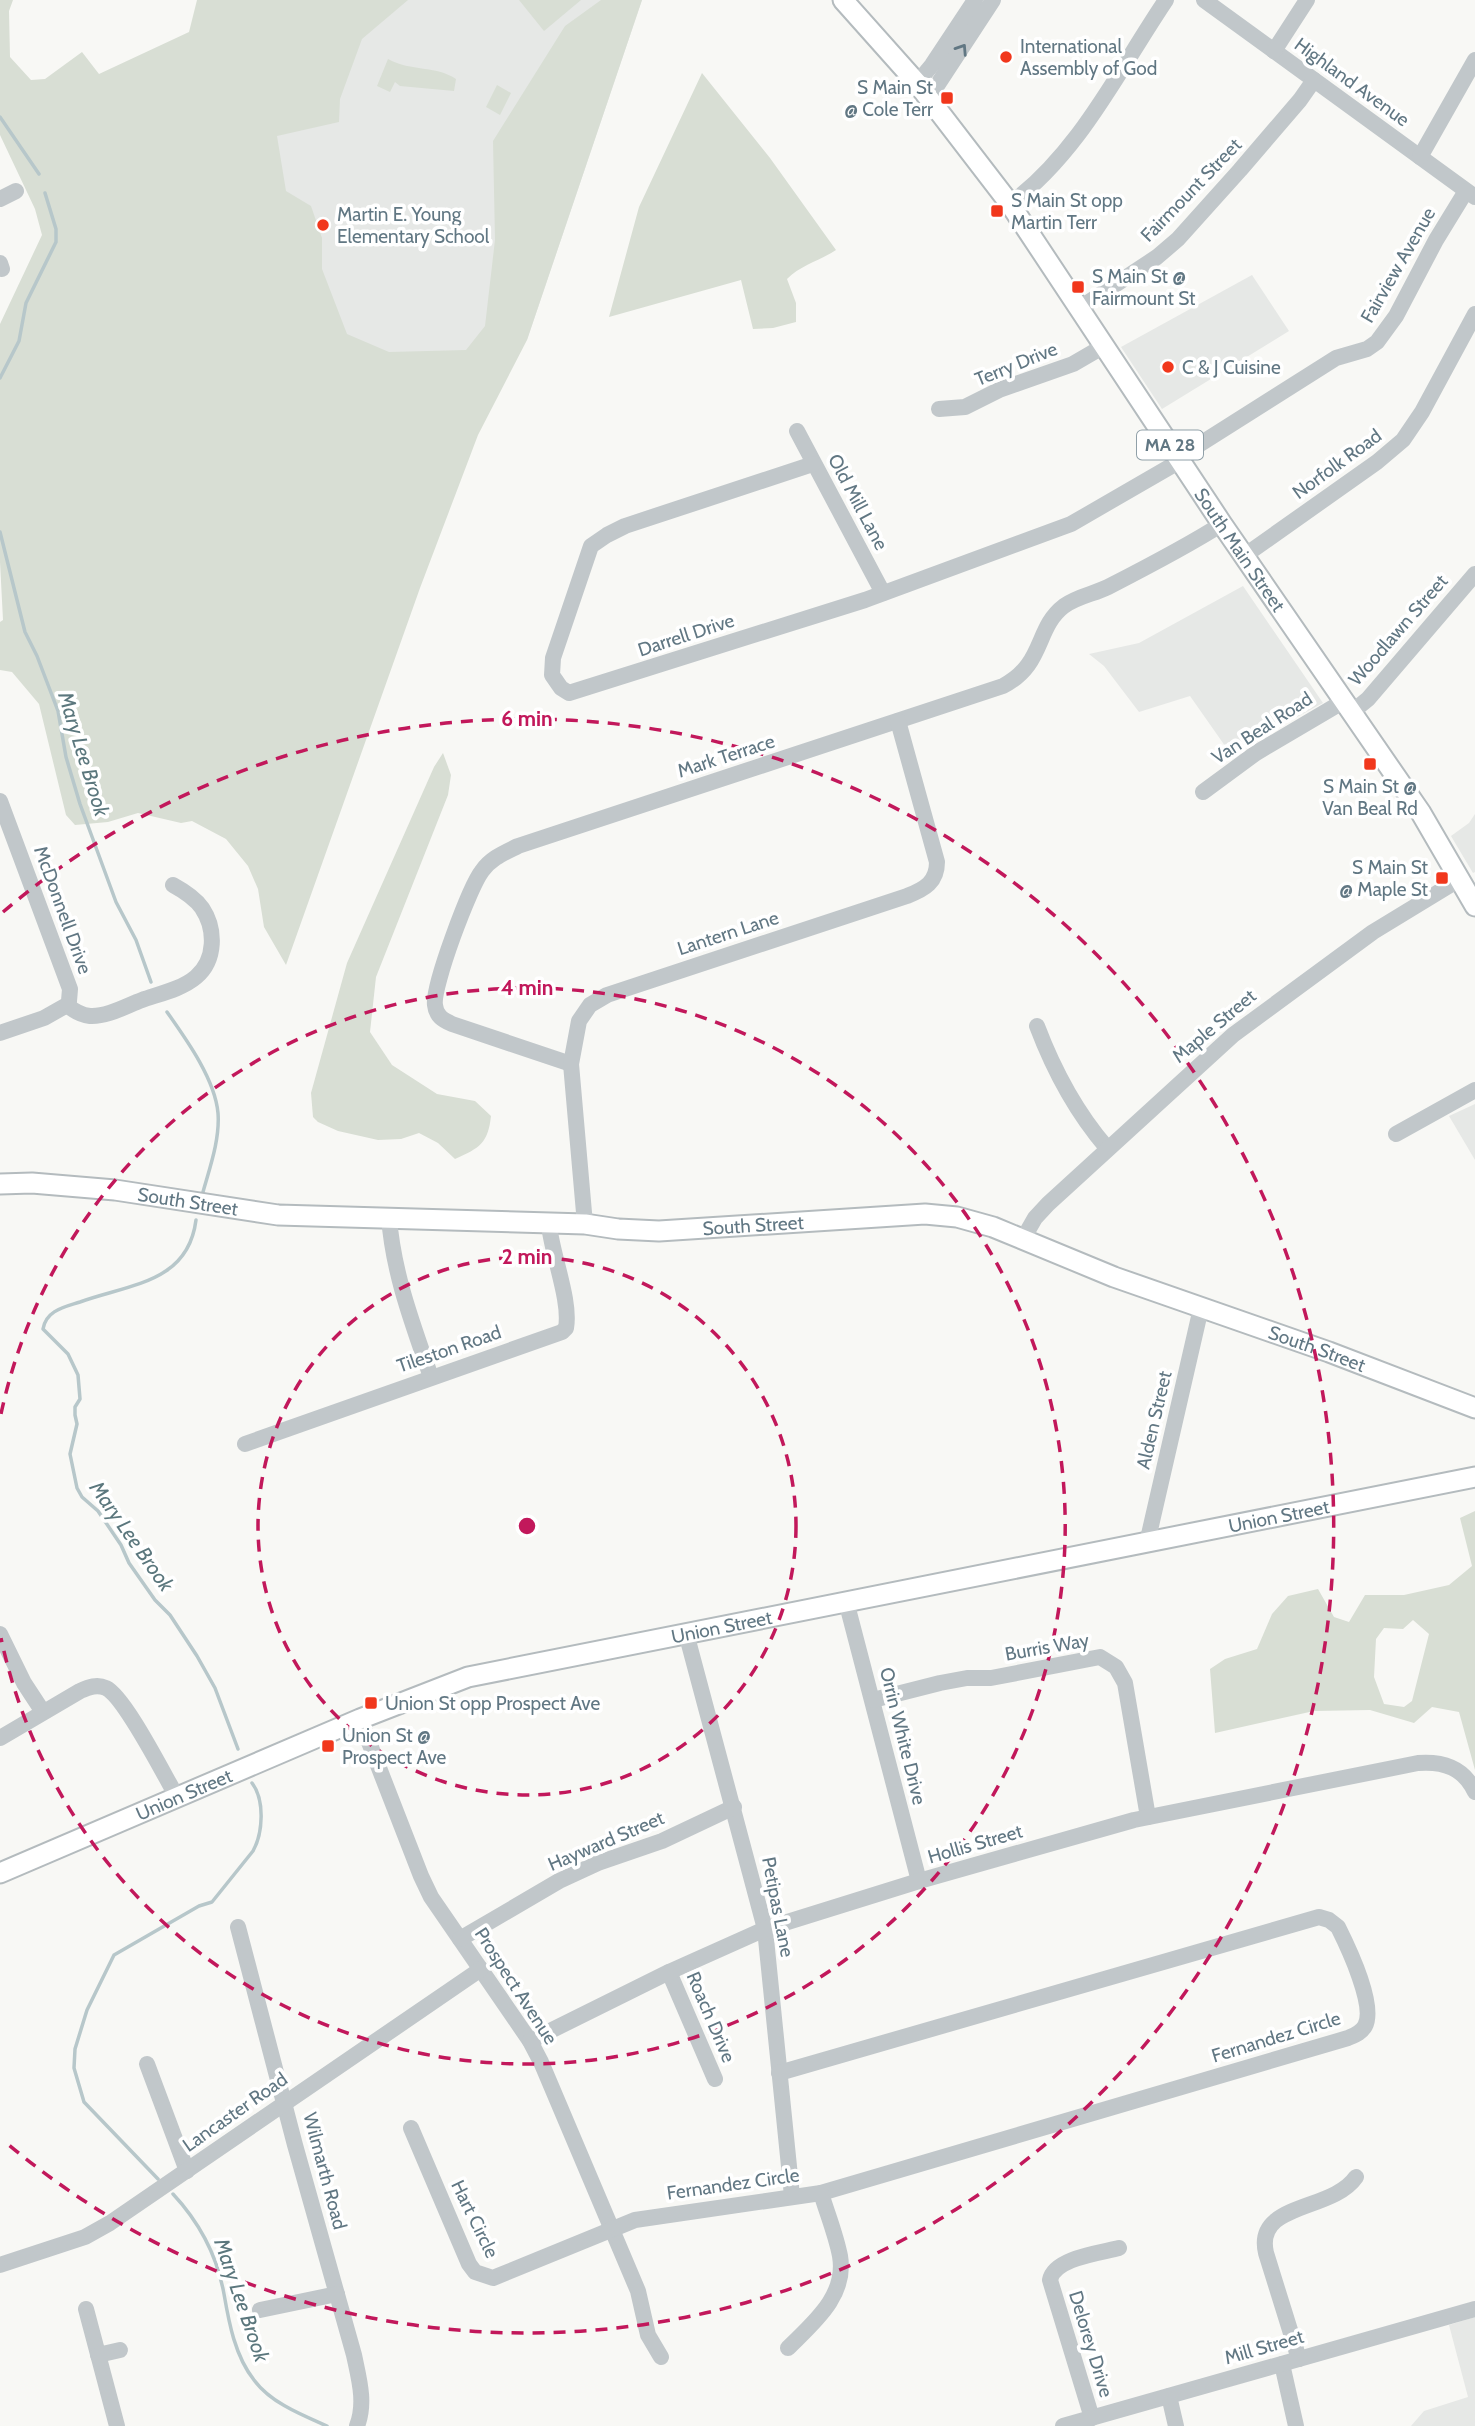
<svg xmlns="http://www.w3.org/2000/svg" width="1475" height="2426" font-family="Cabin,sans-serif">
<rect width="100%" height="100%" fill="#f8f8f5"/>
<g fill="#e6e8e6">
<path d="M328 0H642L527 340 207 445 13 109Z"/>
<path d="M1252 275 1289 331 1162 409 1121 347Z"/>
<path d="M1243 586 1323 703 1230 753 1190 696 1139 712 1104 666 1089 654 1139 643Z"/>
<path d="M1475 814V872L1473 873 1451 836 1469 823Z"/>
<path d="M1475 1104V1160L1449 1116Z"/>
<path d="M1475 2317V2426H1411L1424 2411 1468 2397 1449 2325Z"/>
</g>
<g fill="#d8ded4" fill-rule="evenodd">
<path d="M0 0H13L9 11 10 57 31 80 45 79 82 52 99 74 189 32 197 0H408L362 39 340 99 339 122 277 136 286 191 311 206 322 238V269L347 334 389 352 466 350 485 326 495 240 493 141 565 26 601 0H642L527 340 478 435 420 588 286 965 264 927 258 889 248 866 226 839 192 821 181 823 138 813 108 822 75 825 66 815 39 704 12 672 0 670V622L3 620 0 562V324L42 235 35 209 0 135Z"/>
<path d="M519 0H581L544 31Z"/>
<path d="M388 59C412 72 435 65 456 79L454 91 400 86 395 82 390 92 377 86Z"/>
<path d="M702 73 770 158 836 250C819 261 801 265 787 279L796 303V322L773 328 753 329 741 280 609 317 639 207Z"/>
<path d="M497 85 511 93 500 115 486 107Z"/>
<path d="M443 753 451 775 448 795 376 977 370 1032 392 1065 437 1094 475 1101 491 1116C488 1143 480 1148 455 1159L438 1143 419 1133 401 1139 378 1140 338 1131 318 1122 313 1117 311 1093 347 963 434 767Z"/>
<path d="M1475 1511V1770L1459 1712 1432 1707 1414 1723 1370 1710 1314 1711 1215 1733 1210 1669 1225 1659 1257 1649 1272 1614 1288 1596 1318 1589 1334 1617 1349 1622 1365 1595H1404L1449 1585 1472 1566 1460 1518ZM1413 1620 1429 1634 1412 1701 1404 1707 1384 1704 1374 1677 1376 1639 1384 1628 1403 1629Z"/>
</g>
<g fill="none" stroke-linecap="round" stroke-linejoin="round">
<g stroke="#b7c7ca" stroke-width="3.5">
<path d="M0 117 39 174"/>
<path d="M0 378 19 341 26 303 56 242V229L45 193"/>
<path d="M0 532 25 632 37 656 58 711 66 757 80 804 116 902 136 940 151 982"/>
<path d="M167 1012C186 1039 215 1079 218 1113 220 1139 210 1167 203 1192"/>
<path d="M196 1220C188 1283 130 1284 80 1302 65 1307 46 1310 43 1329L68 1354 78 1375 80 1399 75 1407V1415L77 1424 70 1454 77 1488 82 1497 98 1511 121 1545 129 1563 155 1600 170 1615 197 1656 215 1688 238 1749"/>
<path d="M158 2179 84 2102 74 2068 75 2049 87 2010 114 1955 199 1906 212 1902 253 1851C263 1833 265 1800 252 1783"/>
<path d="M173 2194C200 2223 217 2255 224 2294 229 2323 235 2356 254 2380 271 2403 302 2415 327 2426"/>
</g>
<defs>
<g id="major">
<path id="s1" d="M843 0 917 83 1010 204 1222 524 1421 813 1475 906"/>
<path id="s2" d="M0 1184 32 1183 115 1190 278 1215 585 1224 618 1229 659 1231 925 1214 957 1217 993 1227 1114 1277 1329 1352 1475 1408"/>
<path id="s3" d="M0 1873 360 1719 468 1677 1475 1477"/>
</g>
</defs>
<use href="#major" stroke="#b4bbbe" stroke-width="23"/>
<g stroke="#c1c7ca" stroke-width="16">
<path d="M1204 0 1475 197"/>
<path d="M1274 51 1307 0"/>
<path d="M917 83 932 65 975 0"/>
<path d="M927 95 938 84 993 0"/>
<path d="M1420 157 1475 60"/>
<path d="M0 199 16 191"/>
<path d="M1010 204C1080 152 1118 71 1166 0"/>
<path d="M0 263 2 269"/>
<path d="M1080 308 1157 257 1178 239 1240 170 1300 100 1314 80"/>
<path d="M939 409 965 407 999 390 1073 364 1104 346"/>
<path d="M797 431 883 593"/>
<path d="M1178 458 1336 358 1367 349 1377 342 1396 316 1436 240 1466 191"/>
<path d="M813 464 625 526 607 535 591 546 553 658 552 675 561 688 569 693 865 600 1071 524 1180 461"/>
<path d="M1244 556 1377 462 1403 440 1422 412 1475 314"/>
<path d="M1352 712 1368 699 1475 574"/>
<path d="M1203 792 1256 753 1344 701"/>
<path d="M0 801 70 989 69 1001 67 1005 44 1018 0 1033"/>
<path d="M67 1005C74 1011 81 1015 90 1016 107 1017 126 1006 142 1000 159 994 182 989 196 977 216 960 216 929 202 908 195 898 184 891 173 885"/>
<path d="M1037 1026C1054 1071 1076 1112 1107 1148"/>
<path d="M571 1064 452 1024C443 1020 436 1016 435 1005 432 987 470 886 482 871 491 858 504 853 518 846L1003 686C1045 664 1035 628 1064 606 1078 596 1094 594 1108 587 1147 567 1186 547 1222 524"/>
<path d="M1396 1134 1475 1090"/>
<path d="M389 1217C393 1273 413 1325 431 1377"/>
<path d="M585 1224 571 1064 579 1021 590 1005 607 995 907 896C925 889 937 882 937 862L898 721"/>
<path d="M1023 1239 1035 1218 1048 1204 1233 1035 1373 932 1460 879"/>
<path d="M245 1444 562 1332 566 1328C571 1301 552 1255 549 1225"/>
<path d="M1147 1543 1201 1308"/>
<path d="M846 1601 919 1881"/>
<path d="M686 1633 765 1929 792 2196"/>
<path d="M0 1634 24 1683 43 1712"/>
<path d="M873 1700 940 1683 967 1678H991L1100 1657 1116 1667 1125 1683 1148 1817"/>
<path d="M360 1719 421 1876 431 1897 530 2041 541 2062 638 2291 648 2335 661 2357"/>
<path d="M0 1738 80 1691C89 1687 97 1684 106 1688 125 1697 164 1775 177 1797"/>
<path d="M238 1927 295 2145 354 2355C359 2379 366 2403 357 2426"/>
<path d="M460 1939 559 1881 598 1863 662 1841 734 1807"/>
<path d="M669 1972 715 2079"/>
<path d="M530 2041 669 1972 765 1929 919 1881 1134 1820 1418 1763C1444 1761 1464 1768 1475 1792"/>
<path d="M147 2064 187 2171"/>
<path d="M411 2128 469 2264 475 2272 493 2278 635 2220 821 2193 1348 2038C1355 2035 1361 2033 1365 2026 1376 2006 1348 1947 1338 1927L1329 1920 1319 1917 779 2073"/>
<path d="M0 2265 85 2237 110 2223 481 1969"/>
<path d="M86 2309 117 2426"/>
<path d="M260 2310 337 2294"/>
<path d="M788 2348C813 2323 847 2296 840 2256 836 2235 827 2213 821 2193"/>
<path d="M98 2355 120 2350"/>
<path d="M1299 2359 1266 2253C1254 2202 1332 2212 1356 2177"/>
<path d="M1282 2364 1296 2426"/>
<path d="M1169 2396 1176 2426"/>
<path d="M1092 2418 1050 2280C1054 2258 1100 2253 1119 2248"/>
<path d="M1063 2426 1475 2309"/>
</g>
<use href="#major" stroke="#fff" stroke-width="19"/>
</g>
<defs><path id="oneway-chevron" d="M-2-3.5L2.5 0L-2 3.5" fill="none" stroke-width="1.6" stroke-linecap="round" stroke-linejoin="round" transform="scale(1.75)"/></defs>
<use stroke="#617783" href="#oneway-chevron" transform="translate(962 49) rotate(-57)"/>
<g fill="none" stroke="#c2185b" stroke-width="3.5" stroke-dasharray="12 9">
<circle cx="527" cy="1526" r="269"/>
<path d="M1 1414A538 538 0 1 1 1 1638"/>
<path d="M3 912A807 807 0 1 1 3 2140"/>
</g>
<g fill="#f1371c" stroke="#fff" stroke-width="2.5">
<circle cx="1006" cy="57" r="7"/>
<rect x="940" y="91" width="14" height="14" rx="3.5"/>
<rect x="990" y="204" width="14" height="14" rx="3.5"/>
<circle cx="323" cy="225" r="7"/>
<rect x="1071" y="280" width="14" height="14" rx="3.5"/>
<circle cx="1168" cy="367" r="7"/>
<rect x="1363" y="757" width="14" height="14" rx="3.5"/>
<rect x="1435" y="871" width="14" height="14" rx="3.5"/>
<rect x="364" y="1696" width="14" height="14" rx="3.5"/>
<rect x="321" y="1739" width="14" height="14" rx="3.5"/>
</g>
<g text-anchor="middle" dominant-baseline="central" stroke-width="7" stroke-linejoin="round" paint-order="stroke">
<rect fill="#fff" stroke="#90a0a8" stroke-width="2" x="1137" y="430.5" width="66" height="29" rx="5"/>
<g font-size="18" font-weight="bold" fill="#617783">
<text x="1170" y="445">MA 28</text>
</g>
<g font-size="19" fill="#617783" stroke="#fff" text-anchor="start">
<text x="1020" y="46">International<tspan x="1020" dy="22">Assembly of God</tspan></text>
<text x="933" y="87" text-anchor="end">S Main St<tspan x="933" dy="22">@ Cole Terr</tspan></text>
<text x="1011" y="200">S Main St opp<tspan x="1011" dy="22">Martin Terr</tspan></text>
<text x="337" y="214">Martin E. Young<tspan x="337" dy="22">Elementary School</tspan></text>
<text x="1092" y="276">S Main St @<tspan x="1092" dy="22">Fairmount St</tspan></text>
<text x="1182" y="367">C &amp; J Cuisine</text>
<text x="1370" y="786" text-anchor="middle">S Main St @<tspan x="1370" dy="22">Van Beal Rd</tspan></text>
<text x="1428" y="867" text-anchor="end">S Main St<tspan x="1428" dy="22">@ Maple St</tspan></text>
<text x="385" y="1703">Union St opp Prospect Ave</text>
<text x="342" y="1735">Union St @<tspan x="342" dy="22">Prospect Ave</tspan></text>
</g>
<g font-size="19" fill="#617783" stroke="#fff">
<text transform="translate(1352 82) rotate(36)">Highland Avenue</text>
<text transform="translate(1191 190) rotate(-46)">Fairmount Street</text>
<text transform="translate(1398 265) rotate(-60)">Fairview Avenue</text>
<text transform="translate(1016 364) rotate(-22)">Terry Drive</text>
<text transform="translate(1337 464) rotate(-36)">Norfolk Road</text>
<text transform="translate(858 502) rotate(62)">Old Mill Lane</text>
<text stroke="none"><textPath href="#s1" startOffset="679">South Main Street</textPath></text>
<text transform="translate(1398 630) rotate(-49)">Woodlawn Street</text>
<text transform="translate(686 635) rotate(-18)">Darrell Drive</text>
<text transform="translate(1262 728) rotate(-33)">Van Beal Road</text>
<text transform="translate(726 756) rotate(-18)">Mark Terrace</text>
<text transform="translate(63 910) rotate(70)">McDonnell Drive</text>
<text transform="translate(728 933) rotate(-18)">Lantern Lane</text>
<text transform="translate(1214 1026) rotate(-40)">Maple Street</text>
<text stroke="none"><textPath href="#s2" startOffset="189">South Street</textPath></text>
<text stroke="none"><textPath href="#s2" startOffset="756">South Street</textPath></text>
<text stroke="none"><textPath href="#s2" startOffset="1344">South Street</textPath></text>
<text transform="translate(449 1349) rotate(-19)">Tileston Road</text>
<text transform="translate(1154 1420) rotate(-77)">Alden Street</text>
<text stroke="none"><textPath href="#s3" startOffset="1334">Union Street</textPath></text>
<text stroke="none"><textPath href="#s3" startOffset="766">Union Street</textPath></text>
<text transform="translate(1047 1647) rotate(-10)">Burris Way</text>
<text transform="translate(903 1736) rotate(76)">Orrin White Drive</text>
<text stroke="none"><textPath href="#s3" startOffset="200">Union Street</textPath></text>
<text transform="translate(606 1841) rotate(-23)">Hayward Street</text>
<text transform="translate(975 1844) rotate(-16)">Hollis Street</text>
<text transform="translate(778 1907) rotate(79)">Petipas Lane</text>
<text transform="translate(516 1986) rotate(57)">Prospect Avenue</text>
<text transform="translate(711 2017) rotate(67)">Roach Drive</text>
<text transform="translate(1276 2037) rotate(-17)">Fernandez Circle</text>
<text transform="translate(235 2112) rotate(-35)">Lancaster Road</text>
<text transform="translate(325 2171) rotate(75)">Wilmarth Road</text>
<text transform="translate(733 2184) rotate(-8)">Fernandez Circle</text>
<text transform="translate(475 2219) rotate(64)">Hart Circle</text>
<text transform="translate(1091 2344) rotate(73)">Delorey Drive</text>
<text transform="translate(1264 2347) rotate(-16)">Mill Street</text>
</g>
<g font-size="21" font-style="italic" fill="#5b777d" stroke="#fff">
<text transform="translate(84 754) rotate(73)">Mary Lee Brook</text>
<text transform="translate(132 1536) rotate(55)">Mary Lee Brook</text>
<text transform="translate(242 2300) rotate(71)">Mary Lee Brook</text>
</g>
</g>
<circle cx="527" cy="1526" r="10" fill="#c2185b" stroke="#fff" stroke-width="3.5"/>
<g font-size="21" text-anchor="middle" font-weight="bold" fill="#c2185b" stroke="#fff" stroke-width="7" stroke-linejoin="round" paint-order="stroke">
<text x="527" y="726">6 min</text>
<text x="527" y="995">4 min</text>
<text x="527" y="1264">2 min</text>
</g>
</svg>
